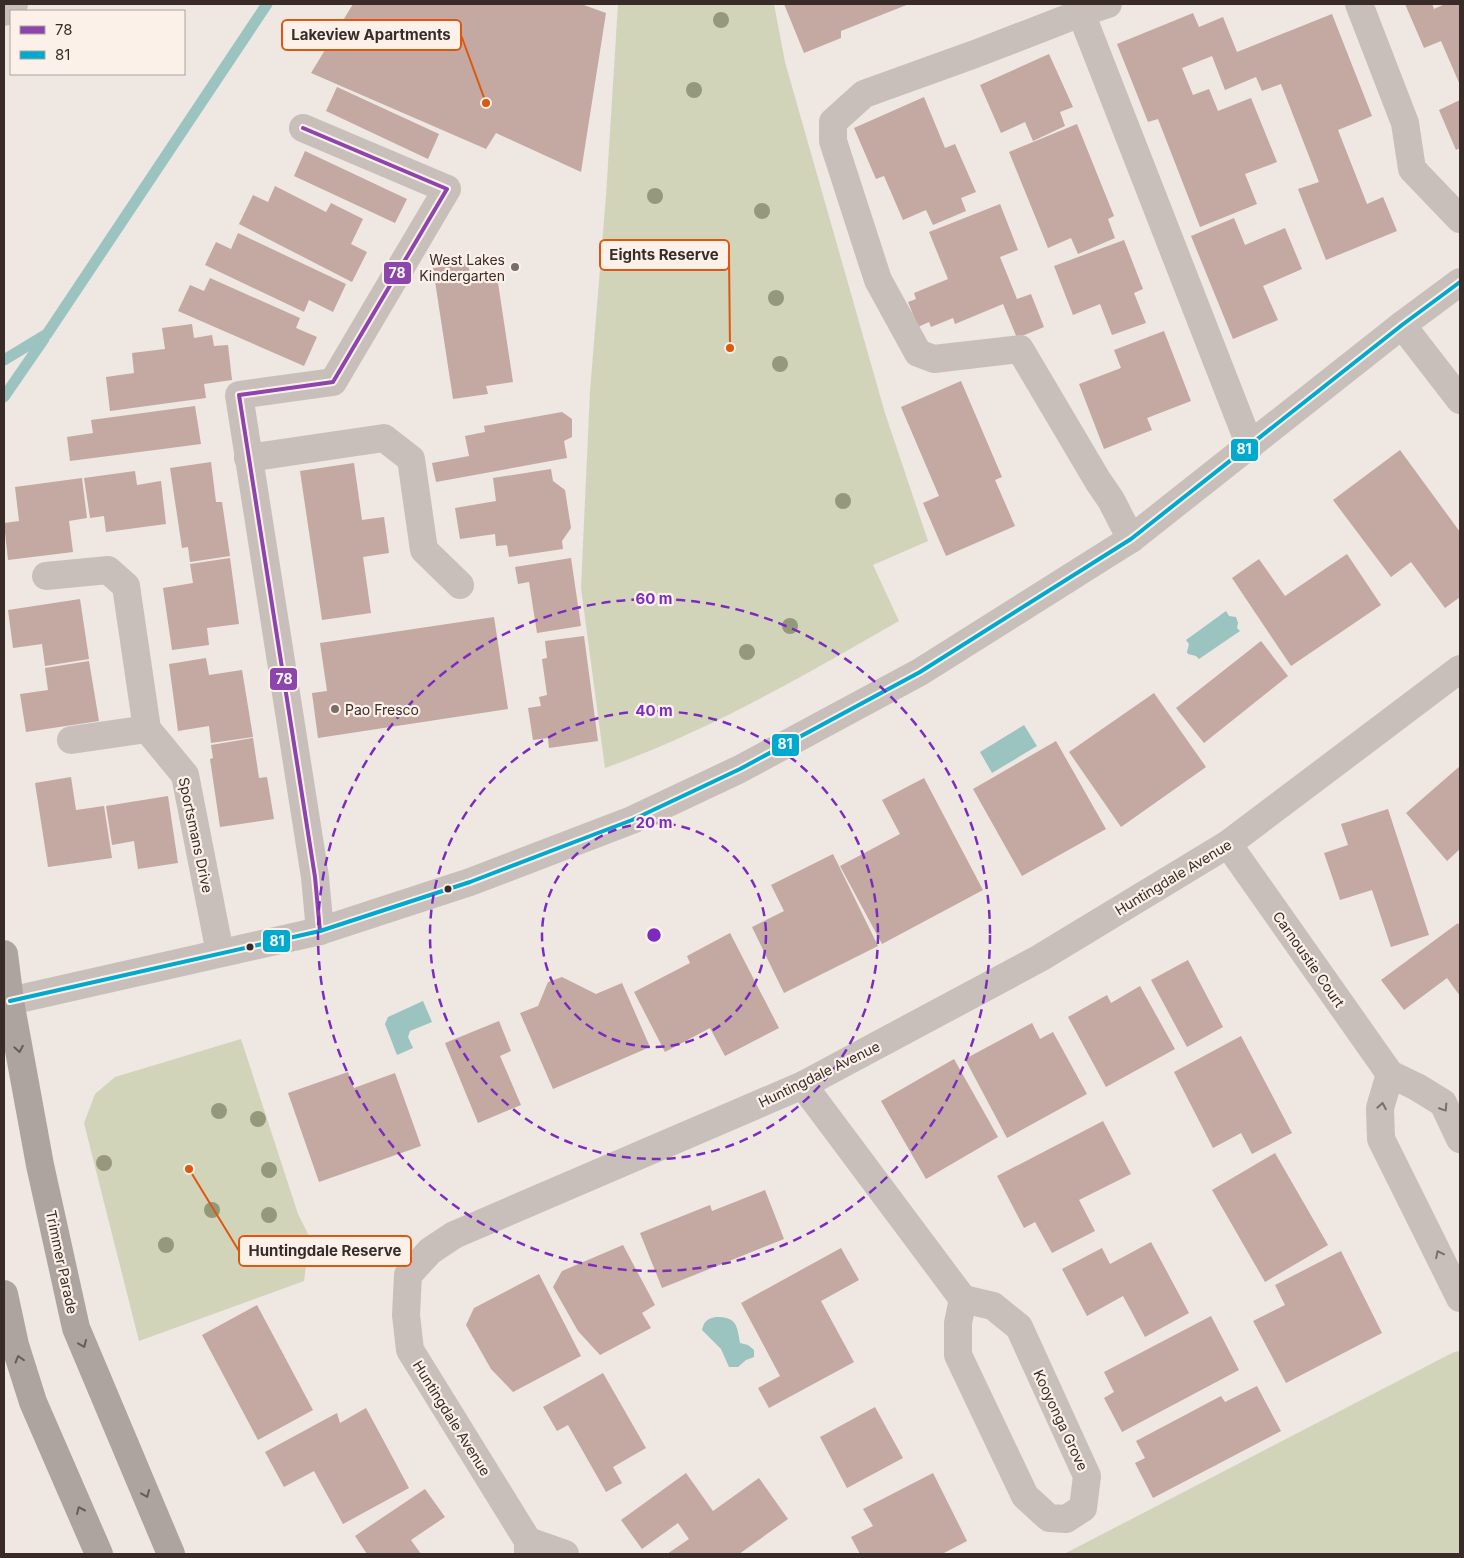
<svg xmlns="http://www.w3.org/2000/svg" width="1464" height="1558" font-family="Inter,sans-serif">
<rect width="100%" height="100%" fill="#eee7e2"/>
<g fill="#d2d4ba">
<path d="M618 4H774L785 62 885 413 928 541 873 565 899 621C805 675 707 732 605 768L581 588 590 391 606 196Z"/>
<path d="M241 1039 298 1214 310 1238 304 1281 139 1341 84 1123 95 1094 115 1077Z"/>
<path d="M1460 1351V1554H1064L1454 1352Z"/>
</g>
<g fill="#9bc3c0">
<path d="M1226 611 1229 616 1236 617 1238 623 1237 628 1240 631 1199 659 1196 656 1188 654 1187 652 1189 644 1186 640Z"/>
<path d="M1024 725 1037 746 992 773 980 752Z"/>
<path d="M423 1001 432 1022 410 1031 408 1037 413 1048 397 1055 385 1024 388 1017Z"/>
<path d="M716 1317C736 1317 737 1324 740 1343L748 1345 754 1350V1357L746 1360 738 1367H729L721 1349 702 1330C704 1321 707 1319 716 1317Z"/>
</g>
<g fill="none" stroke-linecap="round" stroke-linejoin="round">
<g stroke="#9bc3c0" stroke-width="11">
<path d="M4 360 47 334 267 4"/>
<path d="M4 397 44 339"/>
</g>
</g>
<g fill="#c4a8a2">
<path d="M353 4H581L606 13 581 172 496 133 486 149 311 73Z"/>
<path d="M784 4H909L841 31V38L804 53Z"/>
<path d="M1405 4H1432L1434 9 1445 4H1460V85L1441 41 1424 48Z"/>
<path d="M1193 13 1199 27 1223 17 1237 52 1332 14 1372 116 1338 130 1367 204 1383 197 1397 231 1326 260 1298 189 1319 182 1281 84 1262 91 1256 77 1225 90 1212 56 1182 68 1193 95 1209 89 1218 111 1251 98 1277 162 1245 174 1257 204 1200 227 1158 119 1148 122 1117 44Z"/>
<path d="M1049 54 1073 107 1060 112 1065 126 1033 141 1025 122 1001 133 980 85Z"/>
<path d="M337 87 439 134 428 159 326 111Z"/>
<path d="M924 97 945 148 955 144 976 192 961 198 966 211 933 225 926 210 903 220 884 176 876 179 854 128Z"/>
<path d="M1460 100V148L1456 150 1439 110Z"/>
<path d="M1077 124 1114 216 1108 219 1115 238 1078 254 1071 238 1048 248 1009 152Z"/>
<path d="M305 151 407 199 395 223 294 176Z"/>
<path d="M275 186 326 212 331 203 363 219 351 244 367 252 352 282 239 224 253 195 268 202Z"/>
<path d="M1000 204 1018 250 1000 257 1017 299 1031 294 1044 327 1017 338 1003 304 955 324 953 318 931 327 929 322 918 327 908 302 916 299 914 293 948 279 929 232Z"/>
<path d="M1234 218 1245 245 1285 228 1302 269 1263 286 1278 320 1233 339 1191 236Z"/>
<path d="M238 233 346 284 333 312 309 300 304 312 205 265 216 242 231 249Z"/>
<path d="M1124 240 1143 289 1134 293 1146 323 1112 335 1100 304 1073 315 1054 266Z"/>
<path d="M468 263 471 280 497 276 513 382 486 386 488 394 453 399 433 268Z"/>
<path d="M210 278 300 318 296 328 317 337 304 366 178 311 190 285 204 291Z"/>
<path d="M192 324 194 338 212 335 214 346 228 345 232 380 204 384 206 398 110 411 106 377 134 373 132 353 165 349 162 328Z"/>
<path d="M1164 331 1191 401 1147 418 1152 430 1104 449 1079 384 1121 368 1114 350Z"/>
<path d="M961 381 1002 477 995 480 1015 526 946 556 923 503 939 496 901 407Z"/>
<path d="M195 406 201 444 70 461 67 437 93 433 91 420Z"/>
<path d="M562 412 572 419V437L564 441 567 458 436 482 432 463 469 456 465 436 485 432 484 426Z"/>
<path d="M1400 450 1460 532V597L1445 608 1411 562 1391 577 1333 500Z"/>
<path d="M211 462 216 502H222L230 556 190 562 188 547 182 548 170 468Z"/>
<path d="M354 463 362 520 384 517 389 553 363 557 371 613 322 620 300 471Z"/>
<path d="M551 469 553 481 565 490 571 528 562 541 563 549 509 557 507 545 496 546 495 534 460 539 455 508 496 501 493 478Z"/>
<path d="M135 471 137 485 161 481 166 524 106 532 104 516 90 518 84 478Z"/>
<path d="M82 478 87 518 69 521 73 552 8 560 4 523 19 521 15 487Z"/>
<path d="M1347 554 1381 605 1291 666 1232 578 1259 559 1285 596Z"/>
<path d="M230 558 239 624 207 628 209 645 172 650 163 588 193 583 190 564Z"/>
<path d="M571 558 581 626 537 633 529 582 518 584 515 567Z"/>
<path d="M80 599 89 659 45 666 42 644 13 648 8 610Z"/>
<path d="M494 617 508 709 318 738 312 693 327 691 320 643Z"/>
<path d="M584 636 598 741 549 748 548 738 533 740 528 708 541 706 539 697 547 695 542 659 547 658 545 641Z"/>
<path d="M1261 641 1288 676 1204 743 1176 708Z"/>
<path d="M206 658 209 675 242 670 253 737 211 743 209 726 178 731 169 664Z"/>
<path d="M89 661 99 721 26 732 20 694 48 690 45 668Z"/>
<path d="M1154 693 1206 767 1121 827 1069 752Z"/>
<path d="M253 738 259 778 267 777 274 819 220 827 210 759 213 758 211 745Z"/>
<path d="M1056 741 1106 829 1022 876 973 789Z"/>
<path d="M1460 766V849L1447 861 1406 813Z"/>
<path d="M71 777 76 810 104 806 112 858 48 867 35 783Z"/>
<path d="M924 778 983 890 882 944 840 866 900 834 882 800Z"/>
<path d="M168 796 178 863 138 869 134 841 112 845 106 806Z"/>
<path d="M1388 809 1429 935 1391 947 1372 890 1340 900 1324 853 1348 845 1341 824Z"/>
<path d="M833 854 878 946 784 993 752 927 784 911 771 885Z"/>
<path d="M1458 923 1460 927V996L1447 978 1404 1010 1381 980Z"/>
<path d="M730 933 779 1028 725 1056 710 1028 665 1052 634 992 690 963 687 956Z"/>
<path d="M1188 960 1223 1027 1187 1047 1151 980Z"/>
<path d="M562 977 596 994 622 983 650 1047 553 1089 520 1013 538 1006 548 982Z"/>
<path d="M1140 986 1175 1049 1106 1087 1068 1017 1107 995 1111 1003Z"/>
<path d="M499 1021 511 1051 500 1056 521 1105 478 1123 445 1043Z"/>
<path d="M1032 1023 1040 1039 1053 1032 1087 1094 1007 1138 965 1059Z"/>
<path d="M1241 1036 1292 1133 1252 1154 1241 1133 1213 1148 1174 1072Z"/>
<path d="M954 1059 998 1137 926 1179 881 1101Z"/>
<path d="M348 1072 354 1088 395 1073 421 1146 319 1182 288 1093Z"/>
<path d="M1103 1121 1131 1174 1079 1200 1095 1231 1052 1253 1035 1222 1024 1228 997 1176Z"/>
<path d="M1275 1153 1328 1245 1265 1282 1212 1190Z"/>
<path d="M765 1190 784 1239 662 1288 640 1233 710 1205 712 1211Z"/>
<path d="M1151 1242 1189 1313 1145 1337 1123 1296 1087 1316 1062 1269 1102 1248 1110 1264Z"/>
<path d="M623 1245 655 1305 642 1313 651 1328 600 1355 578 1331 553 1287 562 1271Z"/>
<path d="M841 1248 859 1280 821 1301 854 1362 769 1408 758 1388 780 1376 741 1303Z"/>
<path d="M1341 1251 1382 1333 1286 1383 1253 1321 1285 1305 1275 1285Z"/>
<path d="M539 1274 581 1356 513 1392 491 1369 466 1325 474 1308Z"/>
<path d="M257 1305 313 1410 258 1440 202 1335Z"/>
<path d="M1211 1316 1239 1370 1122 1432 1104 1398 1114 1392 1104 1372Z"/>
<path d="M603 1373 646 1448 613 1467 622 1483 606 1492 568 1425 557 1431 543 1407Z"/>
<path d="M1257 1386 1281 1431 1153 1498 1135 1463 1145 1458 1136 1441 1221 1396 1225 1402Z"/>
<path d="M875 1407 903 1458 847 1488 820 1437Z"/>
<path d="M366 1408 409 1488 343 1524 314 1471 284 1487 265 1452 337 1413 340 1423Z"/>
<path d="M686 1473 713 1511 759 1478 788 1519 739 1554H667L689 1539 678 1523 642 1549 621 1520Z"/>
<path d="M933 1473 967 1541 942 1554H860L851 1537 873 1526 863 1509Z"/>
<path d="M425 1489 445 1517 411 1540 421 1554H367L355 1536Z"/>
</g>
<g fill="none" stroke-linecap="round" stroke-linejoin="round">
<g stroke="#c8bfba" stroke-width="28">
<path d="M1108 4 1081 13 975 54 864 94 833 122V141L878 280 918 353 934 359 1020 349 1098 481 1111 500 1131 539"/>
<path d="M1359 4 1405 123 1412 169 1460 219"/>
<path d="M4 12 14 4"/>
<path d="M1081 13 1250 446"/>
<path d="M303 128 447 189 333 382 239 395 315 877 320 931"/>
<path d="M1402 325 1460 400"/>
<path d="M248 458 384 438 411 459 424 550 460 585"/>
<path d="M46 576 108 570 126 586 147 729 185 775 220 953"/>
<path d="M71 740 147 729"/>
<path d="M1228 844 1390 1074"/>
<path d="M10 1001 320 931 470 882 632 820 740 769 920 672 1131 539 1402 325 1460 282"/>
<path d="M803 1085 963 1299"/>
<path d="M1460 1139 1443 1103 1417 1087 1390 1074 1380 1108 1381 1139 1460 1298"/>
<path d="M963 1299 993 1306 1019 1327 1087 1476 1083 1508 1066 1519 1049 1518 1025 1496 958 1355V1323Z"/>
<path d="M528 1541 410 1350 406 1315 408 1275 430 1251 454 1235 803 1085 1040 958 1228 844 1460 669"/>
<path d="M528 1554V1541L565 1554"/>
</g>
<g stroke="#ada49f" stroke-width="28">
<path d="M4 954 10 1001 40 1165 76 1328 171 1554"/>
<path d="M4 1294 15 1345 33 1402 99 1554"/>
</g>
<defs>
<path id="bus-1" d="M303 128 447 189 333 382 239 395 315 877 320 931"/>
<path id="bus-2" d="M10 1001 320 931 470 882 632 820 740 769 920 672 1131 539 1402 325 1460 282"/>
</defs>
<use href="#bus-1" stroke="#fbf1e9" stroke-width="8"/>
<use href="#bus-2" stroke="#fbf1e9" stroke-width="8"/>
<use href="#bus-1" stroke="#8e44ad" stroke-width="4"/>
<use href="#bus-2" stroke="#00a9ce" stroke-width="4"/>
</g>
<g fill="#95997c">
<circle cx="721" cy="20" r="8"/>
<circle cx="694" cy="90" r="8"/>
<circle cx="655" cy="196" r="8"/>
<circle cx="762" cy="211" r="8"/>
<circle cx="776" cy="298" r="8"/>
<circle cx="780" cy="364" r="8"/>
<circle cx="843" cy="501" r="8"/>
<circle cx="790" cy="626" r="8"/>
<circle cx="747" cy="652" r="8"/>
<circle cx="219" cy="1111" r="8"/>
<circle cx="258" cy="1119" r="8"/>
<circle cx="104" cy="1163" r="8"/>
<circle cx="269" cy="1170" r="8"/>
<circle cx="212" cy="1210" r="8"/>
<circle cx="269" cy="1215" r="8"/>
<circle cx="166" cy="1245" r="8"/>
</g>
<defs><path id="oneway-chevron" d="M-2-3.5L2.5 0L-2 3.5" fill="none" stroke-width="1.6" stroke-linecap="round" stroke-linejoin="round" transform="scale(1.25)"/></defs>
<g stroke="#675c58">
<use href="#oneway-chevron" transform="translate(19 1049) rotate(80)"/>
<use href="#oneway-chevron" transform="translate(83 1344) rotate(67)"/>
<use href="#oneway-chevron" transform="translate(19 1359) rotate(-107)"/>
<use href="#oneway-chevron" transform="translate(146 1494) rotate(67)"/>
<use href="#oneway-chevron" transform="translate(80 1510) rotate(-114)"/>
</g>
<g stroke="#796e6a">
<use href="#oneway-chevron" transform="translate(1382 1106) rotate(-80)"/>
<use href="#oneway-chevron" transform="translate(1444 1108) rotate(57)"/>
<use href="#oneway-chevron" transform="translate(1439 1254) rotate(-116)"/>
</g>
<g fill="none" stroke="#7b2cbf" stroke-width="2.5" stroke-dasharray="9 6">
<circle cx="654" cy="935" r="112"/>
<circle cx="654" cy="935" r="224"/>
<circle cx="654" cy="935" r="336"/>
</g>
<g fill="#786d69" stroke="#fbf1e9" stroke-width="2">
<circle cx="515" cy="267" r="5"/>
<circle cx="335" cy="709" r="5"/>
</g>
<g fill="#392c28" stroke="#fbf1e9" stroke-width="2">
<circle cx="448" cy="889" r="4.5"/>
<circle cx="250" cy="947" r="4.5"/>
</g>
<g text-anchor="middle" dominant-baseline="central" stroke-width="4.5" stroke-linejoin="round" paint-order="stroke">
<g font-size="14" fill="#392c28" stroke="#fbf1e9" text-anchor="end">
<text x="505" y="259">West Lakes<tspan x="505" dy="16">Kindergarten</tspan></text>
<text x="345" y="709" text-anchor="start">Pao Fresco</text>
</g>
<g font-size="14" fill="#392c28" stroke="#fbf1e9">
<text transform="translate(196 835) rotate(78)">Sportsmans Drive</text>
<text transform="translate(1173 877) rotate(-31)">Huntingdale Avenue</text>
<text transform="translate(1309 959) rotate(55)">Carnoustie Court</text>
<text transform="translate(819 1074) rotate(-26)">Huntingdale Avenue</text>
<text transform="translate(62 1262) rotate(78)">Trimmer Parade</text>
<text transform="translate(452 1418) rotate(58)">Huntingdale Avenue</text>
<text transform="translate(1061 1420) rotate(65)">Kooyonga Grove</text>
</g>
</g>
<circle cx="654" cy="935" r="8" fill="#7b2cbf" stroke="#fbf1e9" stroke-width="2.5"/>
<g font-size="15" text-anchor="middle" font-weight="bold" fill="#7b2cbf" stroke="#fbf1e9" stroke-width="4.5" stroke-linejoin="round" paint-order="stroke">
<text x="654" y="604">60 m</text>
<text x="654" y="716">40 m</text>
<text x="654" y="828">20 m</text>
</g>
<path fill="none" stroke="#df570d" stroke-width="2" d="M486 103L461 35M730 348L729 255M189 1169L239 1251"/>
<g fill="#df570d" stroke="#fbf1e9" stroke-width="2">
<circle cx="486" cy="103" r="5"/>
<circle cx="730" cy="348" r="5"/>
<circle cx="189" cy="1169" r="5"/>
</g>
<g fill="#fbf1e9" stroke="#df570d" stroke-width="2">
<rect x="282" y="20" width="179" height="30" rx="5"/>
<rect x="600" y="240" width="129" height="30" rx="5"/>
<rect x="239" y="1236" width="172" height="30" rx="5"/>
</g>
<g font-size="15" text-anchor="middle" font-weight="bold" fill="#392c28">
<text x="371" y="40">Lakeview Apartments</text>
<text x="664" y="260">Eights Reserve</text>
<text x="325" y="1256">Huntingdale Reserve</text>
</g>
<g stroke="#fbf1e9" stroke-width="2">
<rect x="383" y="261" width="29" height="24" rx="5" fill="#8e44ad"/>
<rect x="1230" y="438" width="29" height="24" rx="5" fill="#00a9ce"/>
<rect x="269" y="667" width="29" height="24" rx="5" fill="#8e44ad"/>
<rect x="771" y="733" width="29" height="24" rx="5" fill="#00a9ce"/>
<rect x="262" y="929" width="29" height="24" rx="5" fill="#00a9ce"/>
</g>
<g font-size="14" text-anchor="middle" font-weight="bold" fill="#fff">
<text x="397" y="278">78</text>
<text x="1244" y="454">81</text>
<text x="284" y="684">78</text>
<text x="785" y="749">81</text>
<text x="277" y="946">81</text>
</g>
<rect width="1464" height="1558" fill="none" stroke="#392c28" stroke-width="10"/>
<rect x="10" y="10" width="175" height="65" fill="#fbf1e9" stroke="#ada29c"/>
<rect x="20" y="26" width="25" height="8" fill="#8e44ad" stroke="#ada29c"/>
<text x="55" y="35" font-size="15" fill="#392c28">78</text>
<rect x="20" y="51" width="25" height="8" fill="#00a9ce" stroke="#ada29c"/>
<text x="55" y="60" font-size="15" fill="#392c28">81</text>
</svg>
